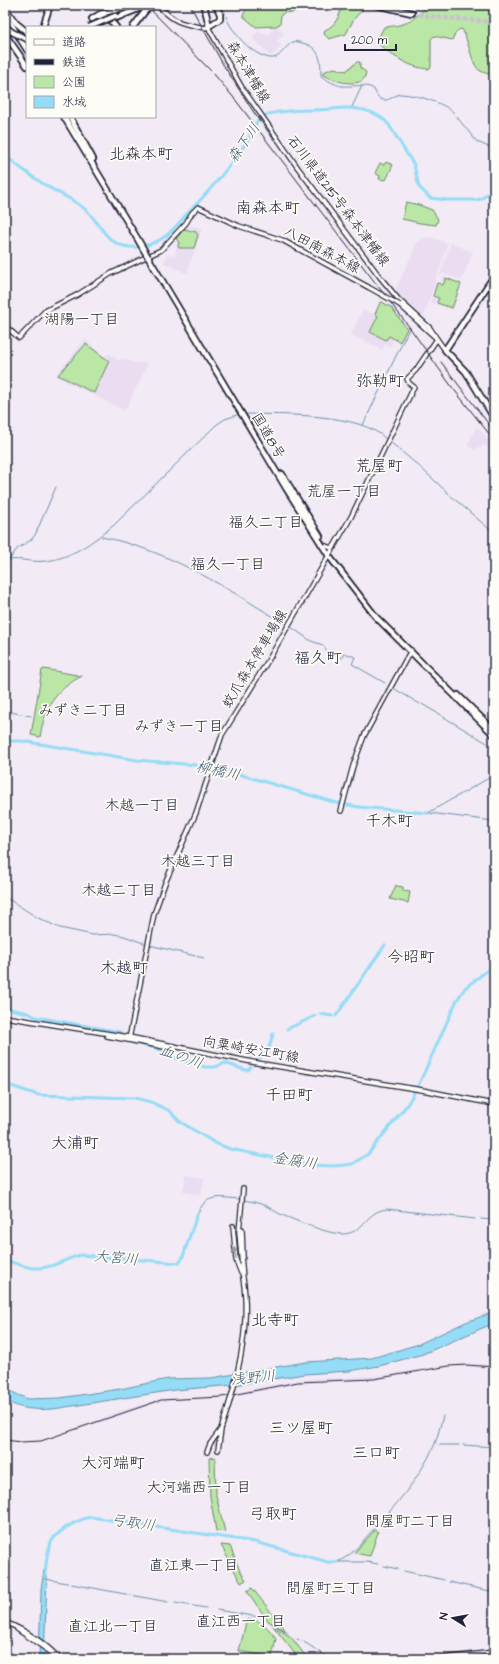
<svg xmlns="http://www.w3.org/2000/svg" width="499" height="1664" font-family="'Architects Daughter','Klee One',sans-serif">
<rect width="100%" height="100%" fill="#f2eaf4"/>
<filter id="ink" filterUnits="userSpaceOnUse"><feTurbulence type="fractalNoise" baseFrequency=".025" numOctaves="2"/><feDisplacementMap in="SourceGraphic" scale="8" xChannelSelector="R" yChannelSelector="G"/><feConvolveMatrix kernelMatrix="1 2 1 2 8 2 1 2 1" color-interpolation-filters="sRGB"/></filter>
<g filter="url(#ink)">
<g fill="#eaddf2">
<path d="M276 26 284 33 277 41 282 45 271 57 252 37 259 30 267 36Z"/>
<path d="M186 225 202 228 187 273H186L164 263 167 255 175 256 177 242 174 239Z"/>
<path d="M429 237 448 243 423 319 395 291 417 243 422 239Z"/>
<path d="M451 243 473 252 462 280 442 274 438 280Z"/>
<path d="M444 276 461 284 453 310 430 302 437 282 439 283 442 277Z"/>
<path d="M380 301 391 305 409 328 402 343 393 339 390 347 385 345 382 350 351 335 363 310 374 314Z"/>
<path d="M85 340 104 356 109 353 119 361 122 358 136 363H148L125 411 55 376Z"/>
<path d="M477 426 494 448V452L492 453 485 444 480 448 477 447 476 450 467 446Z"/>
<path d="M186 1175 205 1178 200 1196 183 1191Z"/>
<path d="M469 1364 494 1366V1368L451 1366 374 1379 298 1383 263 1391 218 1398 162 1401 68 1433 69 1431 124 1410 162 1399 220 1396 294 1381 311 1379 379 1376 442 1366Z"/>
</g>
<g fill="#bae7a5" stroke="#6e8470">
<path d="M256 5H298L300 7 292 13 285 12 281 15 280 24 276 26 256 27 243 16C245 9 249 8 256 5Z"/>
<path d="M342 5H352L363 9 354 19 346 34 329 39 324 34 325 30C335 26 340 16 342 5Z"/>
<path d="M429 5H494V75C489 74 483 73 479 70 472 65 468 39 462 29 455 30 455 34 452 40L434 36 431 39V67L429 69C409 68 391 55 376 42L384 27C409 25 411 21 429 5Z"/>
<path d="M357 62H360V68L366 72C364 81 362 82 353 83 340 83 335 80 323 75V72L334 68 346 71Z"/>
<path d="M386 162 393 165 386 180 379 179 380 176 375 173 380 163 384 165Z"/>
<path d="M406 202 419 205 432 210 438 219 436 225 420 223 402 219Z"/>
<path d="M184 229 196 232 198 235 194 248H179L178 246 179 242 176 239Z"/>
<path d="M446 278 461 284 452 308 437 303 439 298 433 296 437 283 443 285Z"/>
<path d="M382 302 392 308 407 329 400 342 389 336 386 340 370 332 378 316 375 314 380 303Z"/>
<path d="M86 344 109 361 94 393 58 375Z"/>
<path d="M44 669 82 676C55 690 45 707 40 737L31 735 42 670Z"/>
<path d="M396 885 397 886 403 887V891L410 892 408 903 390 899Z"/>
<path d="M215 1457 216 1495 225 1532 216 1531 210 1496 209 1458Z"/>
<path d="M375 1530 378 1532 370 1556 354 1553Z"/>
<path d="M221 1545 230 1546 239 1569 246 1580 241 1583Z"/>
<path d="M252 1588 286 1631 268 1621 247 1591Z"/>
<path d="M247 1619C263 1621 266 1626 276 1638L272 1657 239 1651Z"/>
<path d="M273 1626 291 1637 308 1659H299Z"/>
</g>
<g fill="#95dcf7" stroke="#6792ac">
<path d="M494 1312V1323L423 1354 379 1366 349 1371 305 1374 234 1385 175 1390 53 1409C36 1410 20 1410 5 1400V1387L16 1394 28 1399 60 1398 120 1389 168 1379 211 1378 306 1362 372 1358 419 1344 466 1322Z"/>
<path d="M44 1570 47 1577 44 1659H39L41 1590Z"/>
</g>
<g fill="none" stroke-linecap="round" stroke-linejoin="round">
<g stroke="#6792ac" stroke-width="1">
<path d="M222 5C225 11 226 19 230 25 239 39 252 54 269 58 281 60 284 46 293 42 296 41 300 42 302 43 320 47 321 59 321 76 327 80 335 85 342 86 354 87 364 83 374 89 381 106 387 100 399 94 413 94 444 102 454 113"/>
<path d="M351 109 362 86"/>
<path d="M456 116 477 142 489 147"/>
<path d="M491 148 494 149"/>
<path d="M245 414C281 415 360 412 386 439"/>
<path d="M363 425 409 329"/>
<path d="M389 441 420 467"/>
<path d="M421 468 449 494"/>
<path d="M451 496 494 533"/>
<path d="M102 537C170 550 229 590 287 625"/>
<path d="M8 560C21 558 33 563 46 561 72 558 94 541 114 525L216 425 225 419 240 414"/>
<path d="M9 560 17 549 31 540 35 535 56 487"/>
<path d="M291 627 311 641 323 645 327 651 330 653 342 658 344 653 355 657 352 664 385 683"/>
<path d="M393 688 420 704"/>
<path d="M422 704 487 743"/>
<path d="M5 711 31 716"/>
<path d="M428 813 494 775"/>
<path d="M429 813 494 821"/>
<path d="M5 897 38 918 60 928 93 935 114 934 124 936 149 945 204 958"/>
<path d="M243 1200C249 1201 255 1202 261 1204 268 1206 274 1211 280 1214 294 1220 330 1235 344 1234 366 1232 364 1212 387 1209L475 1219"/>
<path d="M197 1215C206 1192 220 1198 240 1199"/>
<path d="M481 1219 494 1220"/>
<path d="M439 1445H459"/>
<path d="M463 1445 494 1447"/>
<path d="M337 1562C350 1557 360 1545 369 1534 394 1508 419 1479 434 1446 438 1436 440 1426 443 1416"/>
<path d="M338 1562H367L378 1564"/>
<path d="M384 1566 398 1569"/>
<path d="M404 1571 444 1580"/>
<path d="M45 1579 168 1602"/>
<path d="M449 1582 494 1592"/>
<path d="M175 1603 206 1608"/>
<path d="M217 1610 259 1617"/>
<path d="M272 1624 288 1633"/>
<path d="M297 1639 301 1641"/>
<path d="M304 1642 331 1659"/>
</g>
<g stroke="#95dcf7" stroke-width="3">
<path d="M5 156C20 167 34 179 50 188 62 195 75 200 86 210 101 224 106 245 130 247 143 248 157 243 167 235 174 229 180 222 186 215 208 193 228 169 246 143 253 133 252 123 264 116 277 109 316 111 333 109 351 106 377 109 389 125L414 165 419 187 430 198 447 200H476L481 199 494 189"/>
<path d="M5 560H8"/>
<path d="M5 741H22L137 760 208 766 225 770 337 803 359 807 428 813"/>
<path d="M5 1008 28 1013 36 1017 120 1032"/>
<path d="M320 1014 332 1016"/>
<path d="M336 1016 385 945"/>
<path d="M287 1029 315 1016"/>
<path d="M133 1043 156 1048 172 1057 205 1067H215L225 1063 245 1070H248L251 1067"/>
<path d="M257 1061 269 1048 273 1034"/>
<path d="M5 1084 38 1095 135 1098 151 1102 170 1111 179 1121 192 1129 215 1143 230 1149 310 1165 333 1166 344 1165 352 1164 368 1154 407 1105 419 1084 457 1000 465 988 494 965"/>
<path d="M5 1261C15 1262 25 1268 36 1268 52 1269 66 1258 81 1255L179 1263 182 1259 197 1215"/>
<path d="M45 1577C46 1566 46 1552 51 1542 57 1531 78 1519 91 1517L255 1542 328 1562H337"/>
</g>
<path stroke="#c8c2cf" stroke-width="4.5" stroke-dasharray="4.5 2" stroke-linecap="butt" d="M412 13 434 17 494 22"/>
<defs>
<g id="major">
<path d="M157 5C176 23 179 23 205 28L209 26"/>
<path d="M400 305 437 339 445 350"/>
<path d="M5 326 19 338 45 311 77 295 112 273 161 250 186 223 192 213 198 207 239 226 282 240 368 287"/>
<path d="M326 546 331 548 334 547"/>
<path d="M341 811 353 766 364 736 411 650"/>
<path d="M5 1017 129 1037 257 1063 422 1090 494 1104"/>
<path d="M107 1036 175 1049"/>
<path d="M129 1039 154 914 165 883 196 813 222 735 269 659 351 517 414 387 409 383 407 379 416 370 437 339 430 328 399 300 380 277 298 168 241 86 208 27"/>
<path d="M243 1189 239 1232 243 1278"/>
<path d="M233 1226 236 1260 241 1273"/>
<path d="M242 1229 243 1257"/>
<path d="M218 1450 221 1430"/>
<path d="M207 1452 210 1444 221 1429"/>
<path d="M5 1622C27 1631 44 1642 60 1659"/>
<path d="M17 1629 46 1649 56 1659"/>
<path d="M435 1659 494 1652"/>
</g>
<g id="highway">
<path d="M204 5 209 26 220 19V14L216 5"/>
<path d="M376 5 412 13"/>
<path d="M5 8 16 23 27 32"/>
<path d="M5 14 27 50"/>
<path d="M99 17H107L116 27"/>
<path d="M116 18 143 7"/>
<path d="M92 19 100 14 133 5"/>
<path d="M43 27 50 5"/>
<path d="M133 27 146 10"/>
<path d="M5 34 27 66"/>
<path d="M64 117 137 238"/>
<path d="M70 117 93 159"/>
<path d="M148 257 286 488 329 556 376 617 494 735"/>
<path d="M494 276 445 350 466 372 494 418"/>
<path d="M282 474 320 536"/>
<path d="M458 695 493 729"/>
</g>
</defs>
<use href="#major" stroke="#22223b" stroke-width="6"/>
<use href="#highway" stroke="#22223b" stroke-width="8"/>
<use href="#major" stroke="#fdfcf7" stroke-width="3.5"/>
<use href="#highway" stroke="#fdfcf7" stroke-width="4.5"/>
<g stroke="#22223b" stroke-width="1">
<path d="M146 5 213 73 234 98 410 328 452 387 494 440"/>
<path d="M190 5 224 66 260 122"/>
<path d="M258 117 274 140"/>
<path d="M441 362 494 431"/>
<path d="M5 1440 21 1442 41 1441 161 1400 222 1397 298 1382 374 1379 449 1366 467 1365 494 1367"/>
</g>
<defs>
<g id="major-bridge">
<path d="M368 287 400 305"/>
<path d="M221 1429C237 1382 251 1328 243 1278"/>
</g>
<g id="highway-bridge">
<path d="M143 7 148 5"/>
<path d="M146 10 154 5"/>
<path d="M5 26 12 32 27 39"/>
<path d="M89 27 115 16"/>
<path d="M137 238 148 257"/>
</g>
</defs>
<use href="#major-bridge" stroke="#22223b" stroke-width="6" stroke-linecap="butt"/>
<use href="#highway-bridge" stroke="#22223b" stroke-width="8" stroke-linecap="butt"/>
<use href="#major-bridge" stroke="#fdfcf7" stroke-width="3.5"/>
<use href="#highway-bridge" stroke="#fdfcf7" stroke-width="4.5"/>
</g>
<defs><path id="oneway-solid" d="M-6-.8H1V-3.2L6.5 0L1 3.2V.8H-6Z"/></defs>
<use fill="#9a9aa2" href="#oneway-solid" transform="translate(235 1253) rotate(-98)"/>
</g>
<g text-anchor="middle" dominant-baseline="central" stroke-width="3.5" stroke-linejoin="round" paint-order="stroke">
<g font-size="14" fill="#22223b" stroke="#fdfcf7">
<text transform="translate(248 72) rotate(59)">森本津幡線</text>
<text transform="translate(338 201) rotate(53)">石川県道215号森本津幡線</text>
<text transform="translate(322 250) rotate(28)">八田南森本線</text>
<text transform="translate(268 436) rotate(59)">国道8号</text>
<text transform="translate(255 659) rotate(-59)">蚊爪森本停車場線</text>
<text transform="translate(251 1050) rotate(10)">向粟崎安江町線</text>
</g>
<g font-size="15" font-style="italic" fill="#445a73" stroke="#fdfcf7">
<text transform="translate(244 143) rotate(-55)">森下川</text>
<text transform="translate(218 771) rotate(12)">柳橋川</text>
<text transform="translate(181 1057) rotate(19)">血の川</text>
<text transform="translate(295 1161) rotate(9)">金腐川</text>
<text transform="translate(116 1258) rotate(5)">大宮川</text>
<text transform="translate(253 1378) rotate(-6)">浅野川</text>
<text transform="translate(133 1523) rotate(8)">弓取川</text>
</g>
<g font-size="15" fill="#22223b" stroke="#fdfcf7">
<text x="82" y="319">湖陽一丁目</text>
<text x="344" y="491">荒屋一丁目</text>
<text x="266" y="522">福久二丁目</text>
<text x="228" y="564">福久一丁目</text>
<text x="83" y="710">みずき二丁目</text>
<text x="179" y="726">みずき一丁目</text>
<text x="142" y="805">木越一丁目</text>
<text x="198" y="861">木越三丁目</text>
<text x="119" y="890">木越二丁目</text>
<text x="199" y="1487">大河端西一丁目</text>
<text x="410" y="1521">問屋町二丁目</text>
<text x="194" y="1565">直江東一丁目</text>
<text x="331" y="1588">問屋町三丁目</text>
<text x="241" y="1621">直江西一丁目</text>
<text x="113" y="1626">直江北一丁目</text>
</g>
<g font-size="16" fill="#22223b" stroke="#fdfcf7">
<text x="141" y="154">北森本町</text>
<text x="268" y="208">南森本町</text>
<text x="380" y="381">弥勒町</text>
<text x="379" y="466">荒屋町</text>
<text x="318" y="658">福久町</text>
<text x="389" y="821">千木町</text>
<text x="411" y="957">今昭町</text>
<text x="124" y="968">木越町</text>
<text x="289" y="1095">千田町</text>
<text x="75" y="1143">大浦町</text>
<text x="275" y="1320">北寺町</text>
<text x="301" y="1428">三ツ屋町</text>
<text x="376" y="1453">三口町</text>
<text x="113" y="1463">大河端町</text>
<text x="273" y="1514">弓取町</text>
</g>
</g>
<rect width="499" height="1664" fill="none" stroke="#fdfcf7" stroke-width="20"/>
<rect x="10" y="10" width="479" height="1644" fill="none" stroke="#22223b" stroke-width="1.5" filter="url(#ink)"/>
<rect x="26" y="26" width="130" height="92" fill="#fdfcf7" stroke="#a5a5ac"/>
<rect x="34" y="39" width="20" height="6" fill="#fdfcf7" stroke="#a5a5ac"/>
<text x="62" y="46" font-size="12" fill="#22223b">道路</text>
<rect x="34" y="59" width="20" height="6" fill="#22223b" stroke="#a5a5ac"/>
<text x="62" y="66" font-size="12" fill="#22223b">鉄道</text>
<rect x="34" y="76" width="20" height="12" fill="#bae7a5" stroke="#a5a5ac"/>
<text x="62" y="86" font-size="12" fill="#22223b">公園</text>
<rect x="34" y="96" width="20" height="12" fill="#95dcf7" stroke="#a5a5ac"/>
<text x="62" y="106" font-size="12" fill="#22223b">水域</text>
<g transform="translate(453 1618) rotate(281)" stroke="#fdfcf7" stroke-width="3" paint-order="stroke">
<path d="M0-3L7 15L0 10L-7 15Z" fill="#22223b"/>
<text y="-6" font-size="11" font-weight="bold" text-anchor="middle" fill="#22223b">N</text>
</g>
<path d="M345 44v6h51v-6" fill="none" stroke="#22223b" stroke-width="2"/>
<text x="351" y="44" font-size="12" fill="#22223b" stroke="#fdfcf7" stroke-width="3" paint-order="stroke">200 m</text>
</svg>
